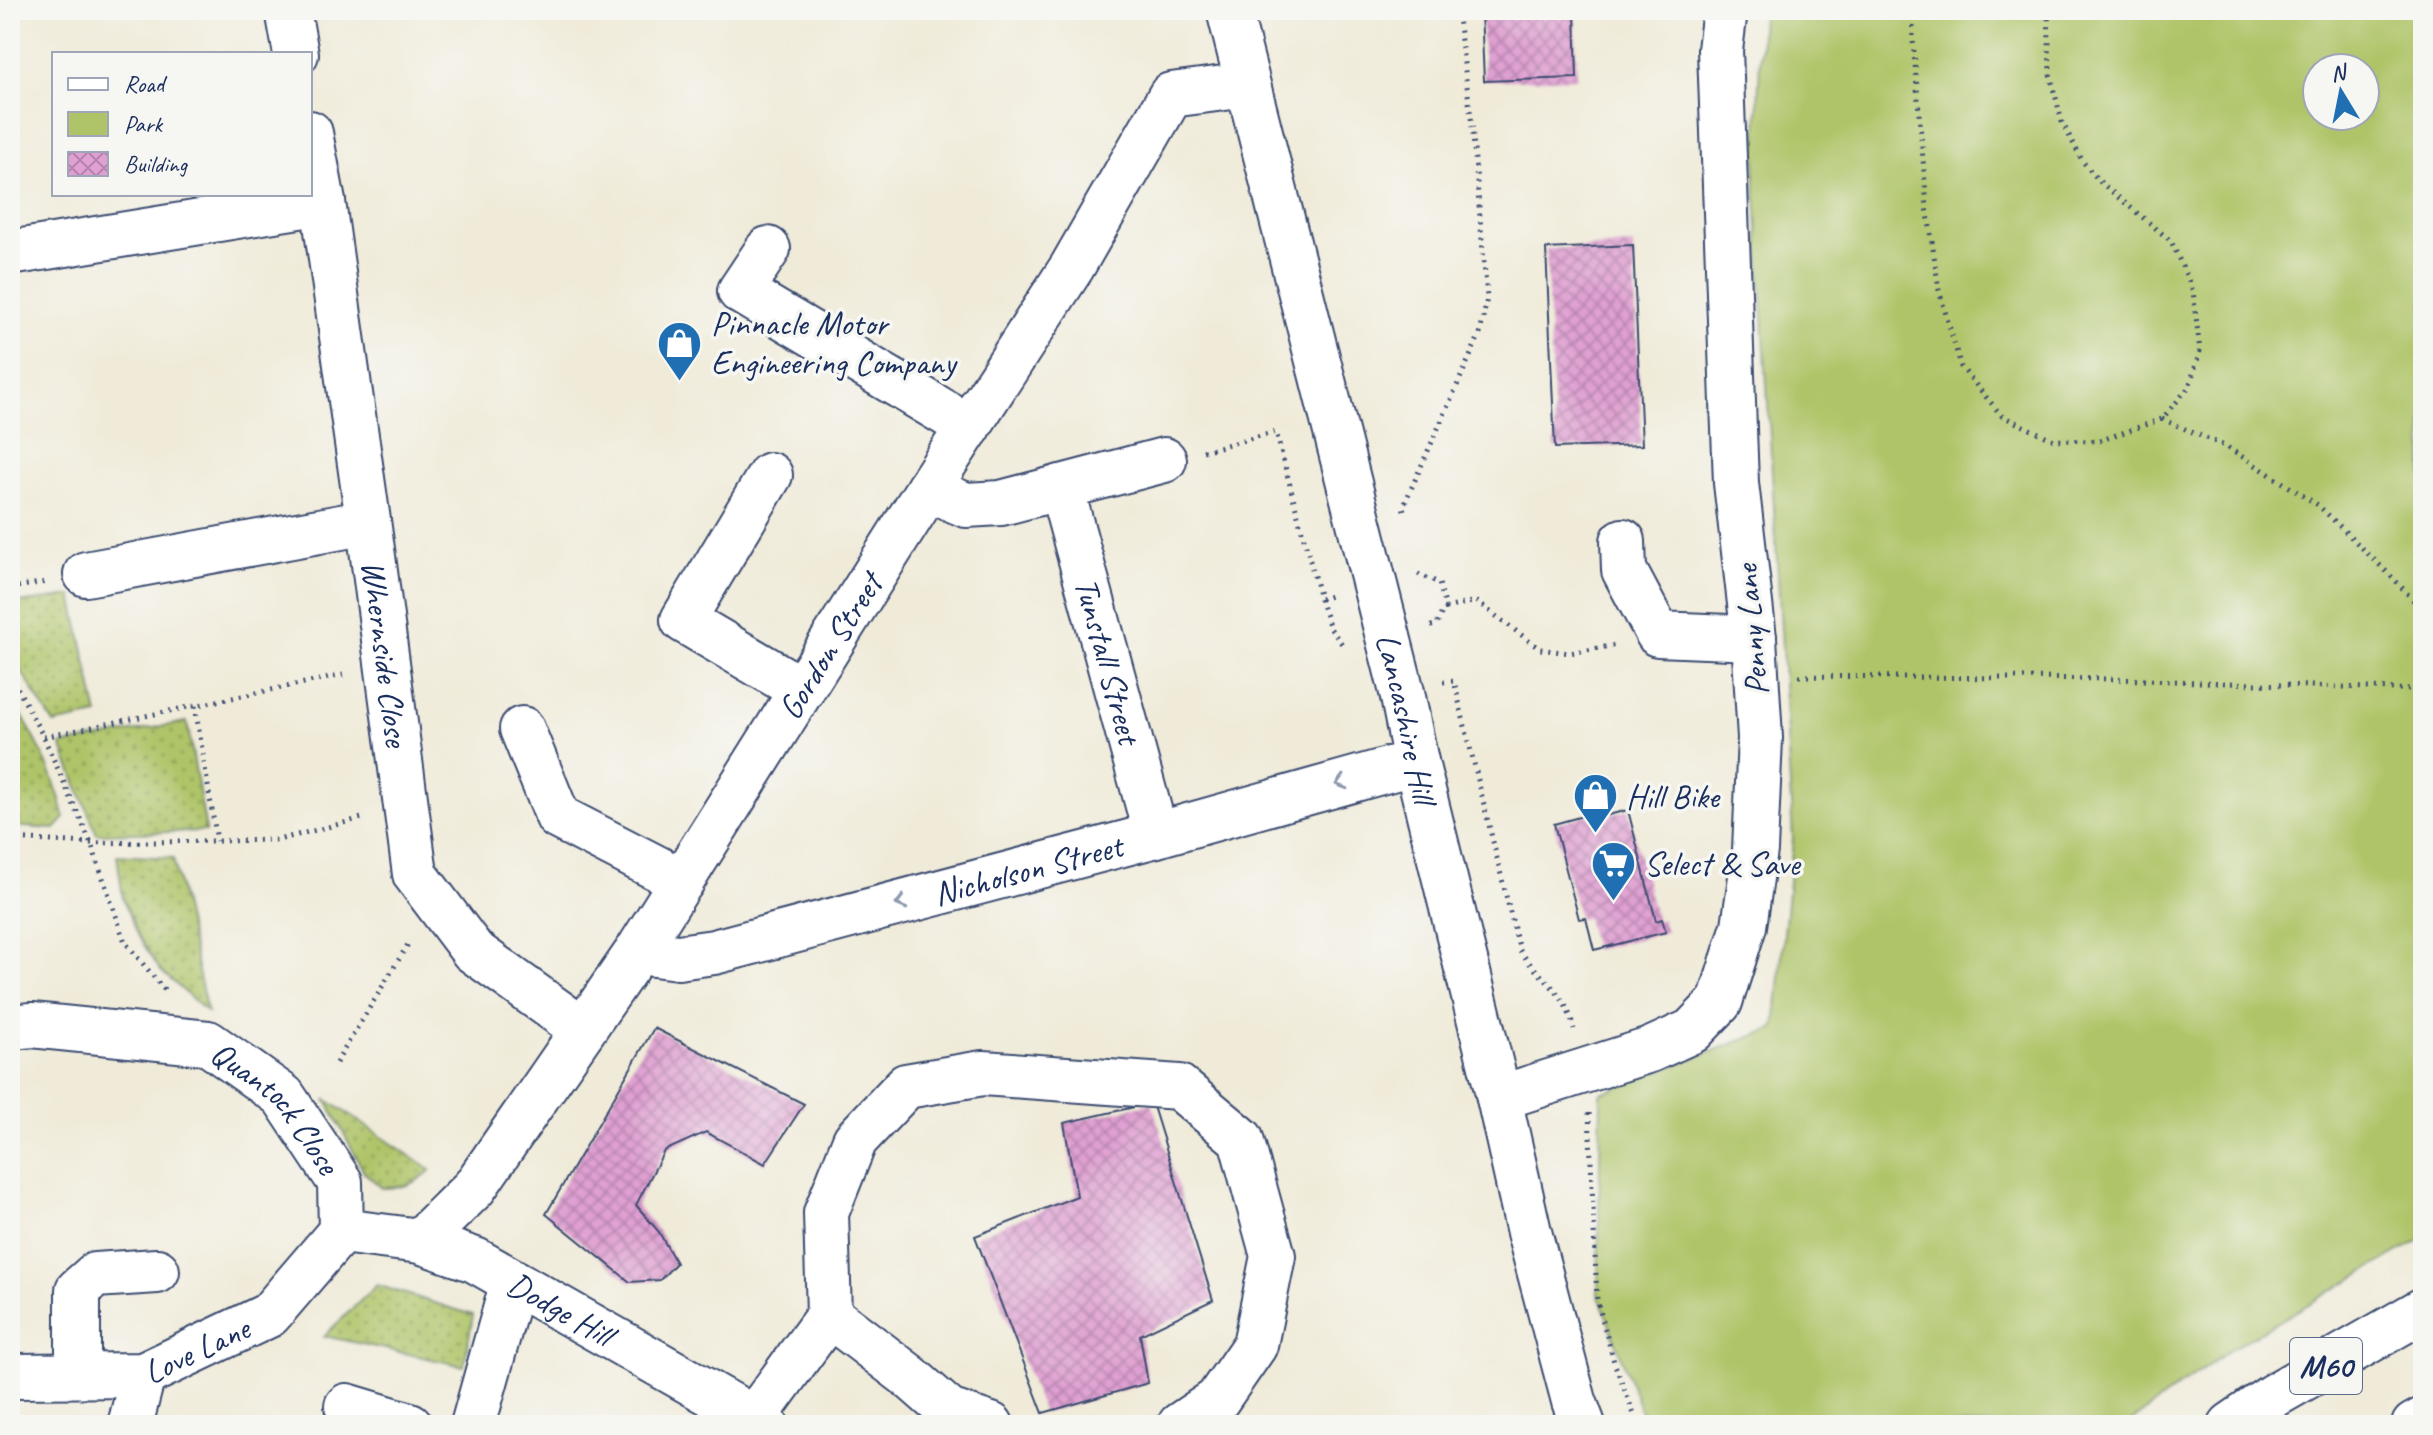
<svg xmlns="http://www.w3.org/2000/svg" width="2433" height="1435" font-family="Caveat,sans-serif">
<defs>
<pattern id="grass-dots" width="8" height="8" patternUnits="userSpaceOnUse" patternTransform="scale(2)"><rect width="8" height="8" fill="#afc468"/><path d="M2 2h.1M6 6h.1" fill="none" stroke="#8ea059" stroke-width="1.8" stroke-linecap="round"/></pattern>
<pattern id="building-cross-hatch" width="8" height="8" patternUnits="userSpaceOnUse" patternTransform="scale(2)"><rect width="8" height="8" fill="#e0a0d2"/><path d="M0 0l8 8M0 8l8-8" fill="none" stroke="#b583ae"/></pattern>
</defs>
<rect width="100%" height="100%" fill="#f6f6f2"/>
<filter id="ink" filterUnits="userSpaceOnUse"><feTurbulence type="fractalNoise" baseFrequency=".0125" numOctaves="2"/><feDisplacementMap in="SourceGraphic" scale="16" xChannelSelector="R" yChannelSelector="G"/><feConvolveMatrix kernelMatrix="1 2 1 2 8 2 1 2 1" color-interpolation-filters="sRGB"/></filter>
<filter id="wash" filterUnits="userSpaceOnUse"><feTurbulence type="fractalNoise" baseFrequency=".006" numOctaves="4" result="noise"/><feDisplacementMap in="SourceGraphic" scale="32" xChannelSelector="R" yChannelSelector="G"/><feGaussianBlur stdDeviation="1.8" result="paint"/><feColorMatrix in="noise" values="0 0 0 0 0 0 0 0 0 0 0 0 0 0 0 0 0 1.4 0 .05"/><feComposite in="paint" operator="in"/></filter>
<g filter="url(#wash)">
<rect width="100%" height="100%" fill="#f0ebd9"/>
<g fill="url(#grass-dots)" stroke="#657a63" stroke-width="2">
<path d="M72 596 98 715 54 724 23 674 10 645V604Z"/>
<path d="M10 697C35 734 55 775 65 818L55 829 10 826Z"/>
<path d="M187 722 206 831 97 834 61 745Z"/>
<path d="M117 855 173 858 207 1012 160 970 139 937 123 899Z"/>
<path d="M326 1099 431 1170C415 1184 404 1188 382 1188L364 1172Z"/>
<path d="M377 1285 473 1315 464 1366 324 1336Z"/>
</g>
<path fill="#afc468" stroke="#657a63" stroke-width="2" fill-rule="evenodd" d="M1762 10H2423V1238L2231 1349 2126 1425H1646L1598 1293 1601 1093 1775 1028 1793 839 1755 177ZM2317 68H2365V116H2317Z"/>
<g id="blocks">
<g fill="url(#building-cross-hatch)">
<path d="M1481 10H1575L1577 78 1484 81Z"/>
<path d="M1633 245 1642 445 1555 448 1546 249Z"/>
<path d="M1628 810 1656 921 1662 919 1666 932 1594 950 1586 918 1579 919 1554 824 1590 814 1592 819Z"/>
<path d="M654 1028 804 1104 765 1164 706 1132 664 1151 636 1205 659 1232 676 1263 660 1280 630 1282 546 1214Z"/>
<path d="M1152 1103 1213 1300 1140 1335 1148 1383 1043 1413 975 1236 1077 1196 1064 1123Z"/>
</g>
</g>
</g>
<g filter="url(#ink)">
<use href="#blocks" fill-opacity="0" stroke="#3b4b70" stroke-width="2"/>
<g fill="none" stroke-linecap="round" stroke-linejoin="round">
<defs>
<g id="minor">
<path d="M288 10 296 54"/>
<path id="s1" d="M310 133 323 202 372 549 415 874 473 951 583 1030"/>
<path d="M768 249 740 291 969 427"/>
<path d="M10 253 323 202"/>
<path d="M770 475 683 620 802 690"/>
<path id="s2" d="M1061 487 1156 835"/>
<path d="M928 489 966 505 1001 503 1164 460"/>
<path d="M1623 541 1624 570 1658 634 1754 638"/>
<path d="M86 574 368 522"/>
<path d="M522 729 558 817 682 881"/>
<path id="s3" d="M637 952 678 957 714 952 1156 835 1416 762"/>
<path id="s4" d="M10 1027 32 1025 208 1043 283 1096 340 1182 341 1231"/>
<path d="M1499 1098 1650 1050 1692 1031 1720 1002 1744 926 1755 850 1760 738 1754 638 1736 483 1720 50 1725 10"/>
<path id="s5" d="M341 1231 420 1241 475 1260 766 1425"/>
<path id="s6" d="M420 1241 474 1188 637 952 928 489 1072 267 1171 95 1247 85"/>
<path d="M829 1315 909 1376 949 1411 991 1425"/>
<path d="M78 1375V1290L95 1275 157 1271"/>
<path id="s7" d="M10 1376 143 1375 269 1315 341 1231"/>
<path d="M347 1406 410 1425"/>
<path d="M754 1418 829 1315 826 1213 855 1140 906 1086 983 1073 1179 1087 1241 1139 1273 1256 1255 1345 1217 1400 1180 1425"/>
<path d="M130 1425 143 1375"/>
<path d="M473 1425 513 1282"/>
</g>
<g id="major">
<path id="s8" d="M1229 10 1402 692 1416 762 1499 1098 1529 1232 1574 1401 1583 1425"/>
</g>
<g id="highway">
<path d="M2231 1425 2273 1396 2423 1310"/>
<path d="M2414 1425 2423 1420"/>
</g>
</defs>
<use href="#minor" stroke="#3b4b70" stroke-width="48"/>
<use href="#major" stroke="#3b4b70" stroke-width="48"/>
<use href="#highway" stroke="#3b4b70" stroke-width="48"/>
<g stroke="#3b4b70" stroke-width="5" stroke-dasharray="2 6" stroke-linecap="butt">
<path d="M1913 10V40L1927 207 1939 290 1961 367 2002 416 2054 440 2099 441 2162 419 2189 387 2200 351 2193 291 2171 241 2101 183 2083 162 2062 122 2050 74 2048 10"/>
<path d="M2162 419 2227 447 2318 505 2395 580 2423 611"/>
<path d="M1203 451 1276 432 1320 599 1334 595"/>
<path d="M1404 510 1403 507 1480 334 1487 298 1472 125 1457 10"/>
<path d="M1418 574 1439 583 1446 608 1476 601 1540 649 1569 653 1617 645"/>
<path d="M10 588 46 582"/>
<path d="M1320 599 1330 628 1342 644"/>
<path d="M1431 626 1437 625 1443 609 1446 608"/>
<path d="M10 674 44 738 91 843 125 942 167 993"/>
<path d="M1799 676 2117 679 2423 690"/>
<path d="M1443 682 1454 681 1519 949C1540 981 1564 987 1574 1029"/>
<path d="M195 706 217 841"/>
<path d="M44 737 343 675"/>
<path d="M10 839 91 843 278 840 366 817"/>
<path d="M336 1063 410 941"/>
<path d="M1589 1113 1597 1300 1614 1362 1638 1425"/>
</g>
<use href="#minor" stroke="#fff" stroke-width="44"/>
<use href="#major" stroke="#fff" stroke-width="44"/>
<use href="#highway" stroke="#fff" stroke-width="44"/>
</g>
<defs><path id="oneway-chevron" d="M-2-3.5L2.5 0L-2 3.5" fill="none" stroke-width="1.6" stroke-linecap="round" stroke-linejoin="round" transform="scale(2)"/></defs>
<g stroke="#8d97ae">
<use href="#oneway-chevron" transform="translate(1341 783) rotate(164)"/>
<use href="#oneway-chevron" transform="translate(901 903) rotate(165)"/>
</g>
</g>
<defs>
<symbol id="shop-pin" viewBox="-11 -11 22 30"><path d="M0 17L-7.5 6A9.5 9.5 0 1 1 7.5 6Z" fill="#1f6fb2" stroke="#f6f6f2"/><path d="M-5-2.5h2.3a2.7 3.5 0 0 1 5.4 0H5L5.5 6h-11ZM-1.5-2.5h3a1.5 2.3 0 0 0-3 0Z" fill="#fff"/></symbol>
<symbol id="supermarket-pin" viewBox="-11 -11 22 30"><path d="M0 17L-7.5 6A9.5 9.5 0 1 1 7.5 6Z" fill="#1f6fb2" stroke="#f6f6f2"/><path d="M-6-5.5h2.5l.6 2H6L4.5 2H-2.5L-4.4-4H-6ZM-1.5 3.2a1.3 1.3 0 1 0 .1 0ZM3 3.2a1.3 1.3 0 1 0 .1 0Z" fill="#fff"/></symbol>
</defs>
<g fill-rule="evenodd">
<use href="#shop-pin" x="654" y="318" width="51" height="69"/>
<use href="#shop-pin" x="1570" y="770" width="51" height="69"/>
<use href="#supermarket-pin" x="1588" y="838" width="51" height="69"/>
</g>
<g text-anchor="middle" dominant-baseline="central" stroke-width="7" stroke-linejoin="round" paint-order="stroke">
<rect fill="#f6f6f2" stroke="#5d6b8a" stroke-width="2" x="2290" y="1338" width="72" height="56" rx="6"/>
<g font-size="32" font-weight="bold" fill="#1b2f5e">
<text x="2326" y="1366">M60</text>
</g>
<g font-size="34" fill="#1b2f5e" stroke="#f6f6f2" text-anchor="start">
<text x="711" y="323">Pinnacle Motor<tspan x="711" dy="39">Engineering Company</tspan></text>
<text x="1626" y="796">Hill Bike</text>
<text x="1644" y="863">Select &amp; Save</text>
</g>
<g font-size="34" fill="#1b2f5e" stroke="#f6f6f2">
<text transform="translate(1751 630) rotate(-95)">Penny Lane</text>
<text stroke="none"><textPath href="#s6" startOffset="724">Gordon Street</textPath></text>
<text stroke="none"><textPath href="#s1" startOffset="526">Whernside Close</textPath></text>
<text stroke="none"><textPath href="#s2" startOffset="180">Tunstall Street</textPath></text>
<text stroke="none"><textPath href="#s8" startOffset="730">Lancashire Hill</textPath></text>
<text stroke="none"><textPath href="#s3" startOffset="402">Nicholson Street</textPath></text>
<text stroke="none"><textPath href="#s4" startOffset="294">Quantock Close</textPath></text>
<text stroke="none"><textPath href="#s5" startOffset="236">Dodge Hill</textPath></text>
<text stroke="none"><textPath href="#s7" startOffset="192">Love Lane</textPath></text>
</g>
</g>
<rect width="2433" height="1435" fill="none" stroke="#f6f6f2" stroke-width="40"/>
<rect x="52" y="52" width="260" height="144" fill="#f6f6f2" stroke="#9ea6b7" stroke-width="2"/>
<rect x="68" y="78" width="40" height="12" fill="#ffffff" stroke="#9ea6b7" stroke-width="2"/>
<text x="124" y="92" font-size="24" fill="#1b2f5e">Road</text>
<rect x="68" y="112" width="40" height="24" fill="#afc468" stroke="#9ea6b7" stroke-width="2"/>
<text x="124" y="132" font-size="24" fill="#1b2f5e">Park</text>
<rect x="68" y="152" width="40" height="24" fill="url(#building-cross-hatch)" stroke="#9ea6b7" stroke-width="2"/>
<text x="124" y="172" font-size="24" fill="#1b2f5e">Building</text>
<g transform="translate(2341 92) rotate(350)"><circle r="38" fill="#f6f6f2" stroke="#9ea6b7" stroke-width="2"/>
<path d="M0-6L14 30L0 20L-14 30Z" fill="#1f6fb2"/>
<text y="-12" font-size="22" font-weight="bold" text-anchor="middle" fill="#1b2f5e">N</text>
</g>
</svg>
